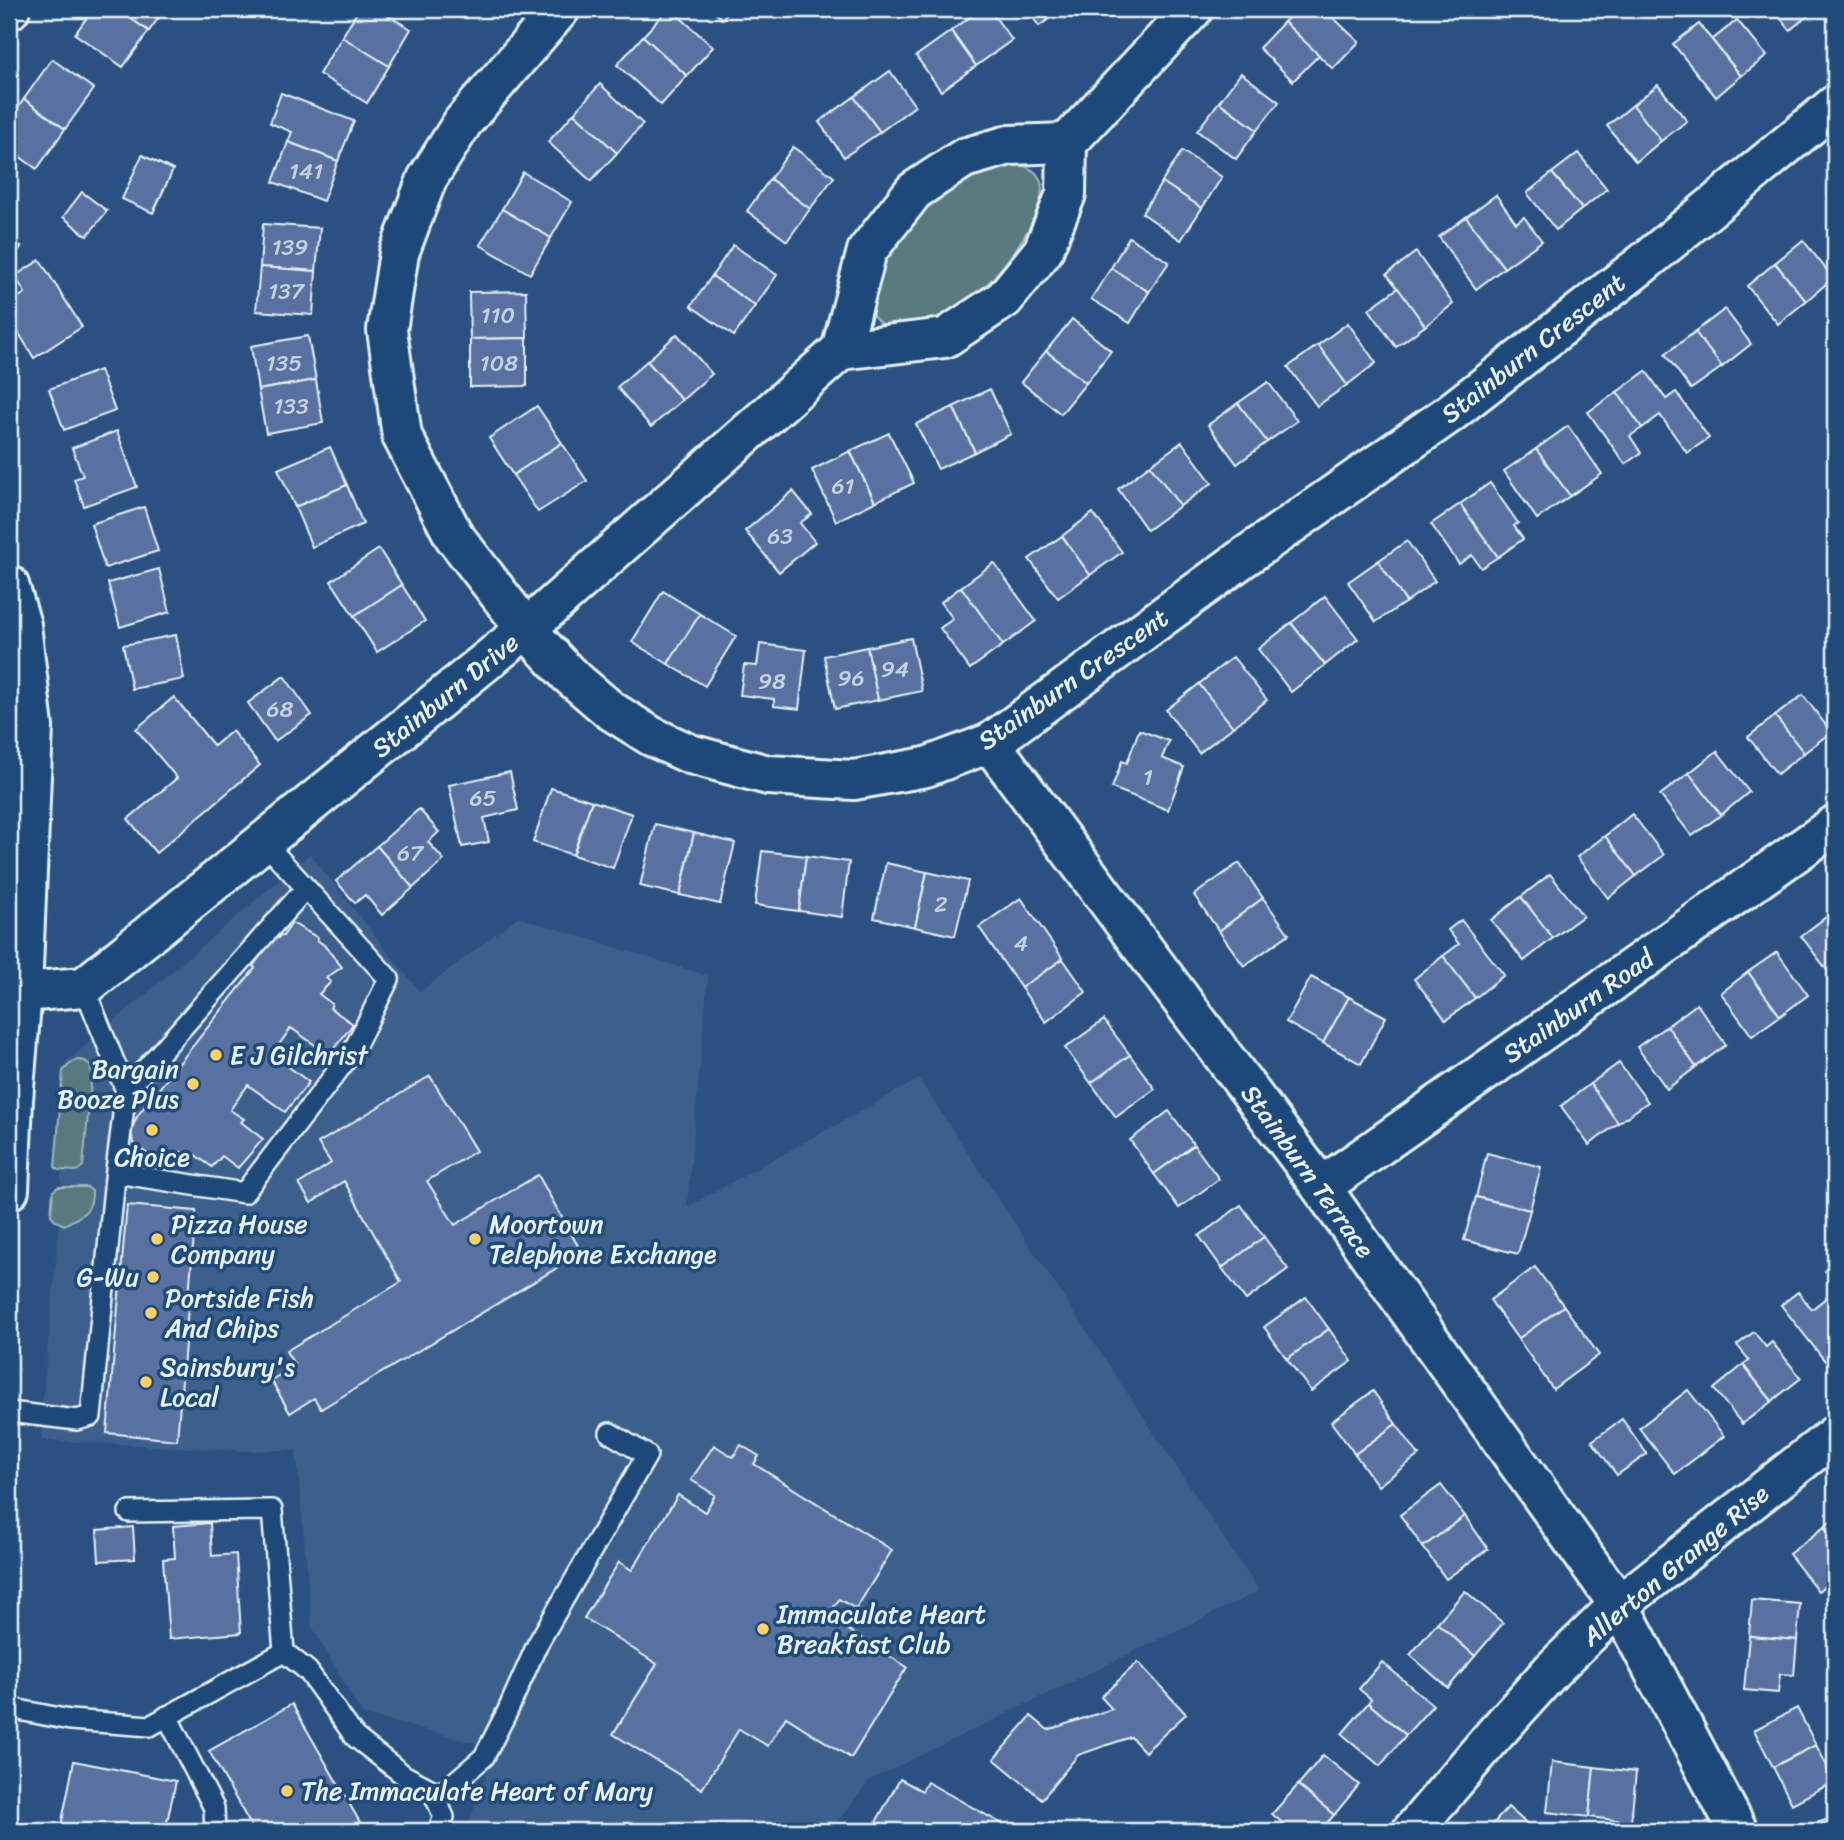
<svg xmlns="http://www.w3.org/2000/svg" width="1844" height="1840" font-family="Sriracha,sans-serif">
<rect width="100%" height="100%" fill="#2a5181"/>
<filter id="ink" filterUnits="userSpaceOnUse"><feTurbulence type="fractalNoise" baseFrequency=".0143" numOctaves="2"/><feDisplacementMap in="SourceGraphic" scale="14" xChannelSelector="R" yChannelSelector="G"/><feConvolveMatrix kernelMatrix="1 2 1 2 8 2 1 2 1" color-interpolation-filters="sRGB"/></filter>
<g filter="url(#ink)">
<path fill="#3c5e8c" d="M310 854 420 992 518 917 708 976 687 1207 919 1079 1259 1591 870 1780 830 1831H466L495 1748 362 1714 312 1627 296 1450 247 1451 42 1440 43 1399 60 1213 65 1063Z"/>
<g fill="#597a7f" stroke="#a0b6bc" stroke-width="2">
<path d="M1012 164C1083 170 1008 264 985 286 972 299 948 314 931 319 918 323 903 330 889 326 881 325 872 318 871 309 868 291 888 251 899 236 906 225 917 213 927 204 951 183 981 168 1012 164Z"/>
<path d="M78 1060 85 1061 90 1066 92 1073 83 1166 77 1171 59 1170 55 1167 63 1071 72 1062Z"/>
<path d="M58 1187H87L92 1191C93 1212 81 1216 64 1225L56 1221 51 1215 53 1191Z"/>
</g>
<g fill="#5971a0" stroke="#e8f1f8" stroke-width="2">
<path d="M93 9H117L149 31 123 67 75 34Z"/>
<path d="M117 9H165L149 31Z"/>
<path d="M359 9H377L411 29 389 66 342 37Z"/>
<path d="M668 9H671L713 47 687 76 643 36Z"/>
<path d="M711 9H731L722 19Z"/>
<path d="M981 9H989L1012 40 976 66 951 31Z"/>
<path d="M1027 9H1063L1039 26Z"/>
<path d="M1297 9H1324L1359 42 1333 69 1284 22Z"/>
<path d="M1773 9H1816L1790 30Z"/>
<path d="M1737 20 1767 56 1741 76 1712 40Z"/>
<path d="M1284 22 1319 55 1293 81 1259 48Z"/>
<path d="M1699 24 1741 76 1716 97 1673 44Z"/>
<path d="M951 31 976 66 941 91 916 56Z"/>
<path d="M643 36 687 76 661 105 617 65Z"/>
<path d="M342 37 389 66 367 103 319 74Z"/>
<path d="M52 59 94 89 65 129 24 99Z"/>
<path d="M890 71 915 106 880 132 854 97Z"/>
<path d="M1241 73 1279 102 1257 130 1219 102Z"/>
<path d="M600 84 643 124 617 153 574 113Z"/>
<path d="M1658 85 1687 121 1661 141 1633 105Z"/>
<path d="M281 93 354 121 338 161 288 142 292 132 270 123Z"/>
<path d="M854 97 880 132 844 157 819 122Z"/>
<path d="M24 99 65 129 37 169 9 149V121Z"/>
<path d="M1219 102 1257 130 1236 159 1197 131Z"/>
<path d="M1633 105 1661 141 1636 162 1607 126Z"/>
<path d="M574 113 617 153 591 181 548 142Z"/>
<path d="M288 142 338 161 323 201 273 182Z"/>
<path d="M793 147 834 177 810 209 770 179Z"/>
<path d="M1182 151 1222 177 1202 208 1162 182Z"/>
<path d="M1578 153 1607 189 1582 209 1552 173Z"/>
<path d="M142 155 173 170 153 213 122 199Z"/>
<path d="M523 172 572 202 551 238 502 209Z"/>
<path d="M1552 173 1582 209 1556 230 1527 193Z"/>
<path d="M770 179 810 209 787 241 747 211Z"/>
<path d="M1162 182 1202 208 1181 240 1142 213Z"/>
<path d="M82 192 107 211 87 236 63 217Z"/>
<path d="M1496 195 1516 223 1524 217 1542 241 1504 268 1466 217Z"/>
<path d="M502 209 551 238 530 274 480 245Z"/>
<path d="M1466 217 1504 268 1476 289 1439 237Z"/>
<path d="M263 224 320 228 316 271 260 267Z"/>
<path d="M1129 237 1169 262 1149 292 1111 268Z"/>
<path d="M9 239 21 247 9 265Z"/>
<path d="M1803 240 1833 278 1806 301 1775 263Z"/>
<path d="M733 245 777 275 755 306 712 276Z"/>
<path d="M1416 252 1453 304 1425 326 1387 274Z"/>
<path d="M40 260 82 327 34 358 9 317V303L25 293 15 276Z"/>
<path d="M1775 263 1806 301 1778 324 1747 286Z"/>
<path d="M260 267 316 271 313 315 256 311Z"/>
<path d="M1111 268 1149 292 1130 323 1091 299Z"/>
<path d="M712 276 755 306 734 336 691 306Z"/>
<path d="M1398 288 1425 326 1396 347 1369 309Z"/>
<path d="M526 291 527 338 470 339 469 292Z"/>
<path d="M1725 309 1751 344 1722 367 1695 332Z"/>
<path d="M1072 319 1111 351 1086 383 1046 351Z"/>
<path d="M1348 323 1376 363 1347 385 1318 345Z"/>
<path d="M1695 332 1722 367 1691 389 1665 354Z"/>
<path d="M677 334 712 374 682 400 647 361Z"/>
<path d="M308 336 316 380 258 390 251 346Z"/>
<path d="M527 338V386L470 387V339Z"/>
<path d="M1318 345 1347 385 1317 406 1288 367Z"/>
<path d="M1046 351 1086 383 1061 414 1021 382Z"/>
<path d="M647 361 682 400 651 427 617 387Z"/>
<path d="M100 370 115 411 64 430 49 389Z"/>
<path d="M1646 371 1666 399 1676 392 1709 438 1687 453 1660 415 1642 428 1617 392Z"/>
<path d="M316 380 323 423 266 433 258 390Z"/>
<path d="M1268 382 1297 421 1267 442 1238 403Z"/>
<path d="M990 389 1011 434 975 452 953 407Z"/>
<path d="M1617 392 1642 428 1630 436 1641 453 1625 464 1588 412Z"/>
<path d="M1238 403 1267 442 1237 464 1208 425Z"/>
<path d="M537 406 562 443 513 475 489 438Z"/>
<path d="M953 407 975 452 938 469 916 424Z"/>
<path d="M1568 426 1602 474 1570 496 1536 449Z"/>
<path d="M117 431 137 487 84 506 74 479 83 476 72 448Z"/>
<path d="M889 433 914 483 875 502 850 451Z"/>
<path d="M1182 442 1212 483 1180 506 1150 465Z"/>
<path d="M562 443 587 481 538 512 513 475Z"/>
<path d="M330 447 347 485 295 507 278 469Z"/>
<path d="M1536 449 1570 496 1537 519 1504 471Z"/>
<path d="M850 451 875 502 836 521 812 470Z"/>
<path d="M1150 465 1180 506 1147 530 1118 489Z"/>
<path d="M1490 483 1518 523 1514 526 1523 539 1498 557 1460 504Z"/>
<path d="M347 485 363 524 312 547 295 507Z"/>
<path d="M793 491 812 514 800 523 815 542 779 572 745 531Z"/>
<path d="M1460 504 1498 557 1481 568 1472 555 1459 564 1431 524Z"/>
<path d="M144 507 158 551 105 568 91 524Z"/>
<path d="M1093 513 1122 552 1090 575 1062 536Z"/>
<path d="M1062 536 1090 575 1058 598 1029 559Z"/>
<path d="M1407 541 1435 581 1406 602 1378 561Z"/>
<path d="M379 549 402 585 354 616 331 581Z"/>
<path d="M1378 561 1406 602 1376 622 1348 582Z"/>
<path d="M994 563 1036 621 1003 645 961 587Z"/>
<path d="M159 569 170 612 120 627 108 583Z"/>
<path d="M402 585 425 621 377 652 354 616Z"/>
<path d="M961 587 1003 645 970 669 940 628 953 619 941 602Z"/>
<path d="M663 591 700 614 668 664 632 642Z"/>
<path d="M1325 596 1358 639 1325 665 1291 623Z"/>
<path d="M700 614 736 636 705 686 668 664Z"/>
<path d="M1291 623 1325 665 1291 692 1258 649Z"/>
<path d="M176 635 184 679 132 689 123 645Z"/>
<path d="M911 638 922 691 878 700 867 647Z"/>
<path d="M760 644 806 650 799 709 774 706V699L740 695 744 665 757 666Z"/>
<path d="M867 647 878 700 835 709 824 656Z"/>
<path d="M1233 657 1267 700 1233 727 1199 684Z"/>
<path d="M284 676 312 715 275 741 248 703Z"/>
<path d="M1199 684 1233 727 1199 753 1166 710Z"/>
<path d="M1803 695 1831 732 1804 753 1775 716Z"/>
<path d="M174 697 214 746 232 731 260 765 156 853 128 819 177 778 136 729Z"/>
<path d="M1775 716 1804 753 1777 774 1748 737Z"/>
<path d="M1139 730 1169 741 1162 758 1184 767 1168 810 1112 788 1122 761 1127 763Z"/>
<path d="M1717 751 1749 792 1721 815 1689 773Z"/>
<path d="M510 772 518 810 484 818 489 842 462 847 449 785Z"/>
<path d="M1689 773 1721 815 1692 836 1660 795Z"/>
<path d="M551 788 592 801 573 855 533 842Z"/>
<path d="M592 801 632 814 613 868 573 855Z"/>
<path d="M419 809 439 832 428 842 444 860 413 888 377 846Z"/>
<path d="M1632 814 1664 855 1636 876 1605 836Z"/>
<path d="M655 824 694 833 680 895 640 886Z"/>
<path d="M694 833 735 843 720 904 680 895Z"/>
<path d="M1605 836 1636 876 1608 898 1577 857Z"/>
<path d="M377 846 413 888 382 915 365 895 355 903 336 881Z"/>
<path d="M762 851 806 856 799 911 755 905Z"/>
<path d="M806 856 849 862 842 917 799 911Z"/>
<path d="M886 863 927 872 915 927 874 918Z"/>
<path d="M1239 863 1263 898 1219 931 1194 895Z"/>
<path d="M927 872 968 881 955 936 915 927Z"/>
<path d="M1550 874 1583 916 1553 938 1521 897Z"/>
<path d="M1521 897 1553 938 1524 961 1491 920Z"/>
<path d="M1021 898 1063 959 1021 988 979 927Z"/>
<path d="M1263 898 1289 934 1244 966 1219 931Z"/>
<path d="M1830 914 1835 921 1834 979 1801 936Z"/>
<path d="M1461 920 1504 975 1475 998 1443 956 1459 944 1448 930Z"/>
<path d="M292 923 318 938 317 940 324 945 342 967 326 978 331 982 319 994 332 1004 330 1008 353 1024 329 1055 291 1028 273 1053 288 1063 286 1065 309 1082 285 1112 248 1085 230 1110 244 1119 241 1122 263 1139 238 1168 222 1156 212 1167 191 1152H181L175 1163 162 1160 154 1153 150 1156 133 1143 131 1130 138 1115 255 968 253 966 275 936 278 938 280 935 283 936Z"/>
<path d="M1777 952 1808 995 1780 1016 1748 972Z"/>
<path d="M1443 956 1475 998 1446 1020 1414 979Z"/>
<path d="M1063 959 1086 992 1046 1022 1021 988Z"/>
<path d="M1748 972 1780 1016 1752 1036 1721 993Z"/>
<path d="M1311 977 1349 997 1323 1043 1286 1022Z"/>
<path d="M1349 997 1386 1017 1361 1064 1323 1043Z"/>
<path d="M1697 1004 1726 1045 1696 1067 1667 1026Z"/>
<path d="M1104 1020 1130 1055 1091 1083 1065 1048Z"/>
<path d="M1667 1026 1696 1067 1667 1089 1637 1047Z"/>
<path d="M1130 1055 1155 1089 1116 1117 1091 1083Z"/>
<path d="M1619 1063 1648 1102 1618 1123 1590 1084Z"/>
<path d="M430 1076 476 1151 427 1181 455 1225 538 1175 582 1253 321 1409 314 1398 290 1413 271 1380 295 1366 286 1351 401 1282 344 1181 311 1203 299 1184 331 1163 318 1143Z"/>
<path d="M1590 1084 1618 1123 1589 1145 1561 1106Z"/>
<path d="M1169 1111 1194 1145 1154 1174 1130 1140Z"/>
<path d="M1194 1145 1219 1179 1179 1208 1154 1174Z"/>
<path d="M1487 1153 1541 1167 1530 1210 1476 1197Z"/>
<path d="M1476 1197 1530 1210 1518 1254 1464 1240Z"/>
<path d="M127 1205 196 1211 177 1440 107 1433Z"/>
<path d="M1241 1205 1264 1237 1222 1268 1199 1236Z"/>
<path d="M1264 1237 1288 1269 1246 1300 1222 1268Z"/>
<path d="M1835 1263V1283L1825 1271Z"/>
<path d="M1535 1267 1564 1306 1518 1339 1490 1300Z"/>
<path d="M1835 1291V1310L1826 1298Z"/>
<path d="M1798 1292 1812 1309 1826 1298 1835 1310V1353L1825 1361 1781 1305Z"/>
<path d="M1306 1297 1329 1329 1287 1359 1264 1327Z"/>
<path d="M1564 1306 1599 1355 1553 1389 1518 1339Z"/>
<path d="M1329 1329 1352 1361 1311 1391 1287 1359Z"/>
<path d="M1754 1332 1766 1347 1772 1342 1801 1378 1772 1401 1743 1365 1749 1360 1737 1345Z"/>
<path d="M1743 1365 1772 1401 1742 1424 1714 1389Z"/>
<path d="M1688 1390 1724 1436 1675 1474 1639 1428Z"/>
<path d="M1373 1391 1396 1424 1355 1454 1331 1422Z"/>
<path d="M1622 1419 1647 1454 1617 1475 1592 1441Z"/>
<path d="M1396 1424 1419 1455 1378 1486 1355 1454Z"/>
<path d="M714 1445 733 1457 741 1445 759 1456 754 1464 892 1550 856 1609 839 1599 828 1617 907 1667 851 1758 786 1717 768 1746 739 1729 702 1789 613 1734 657 1664 584 1618 619 1562 632 1570 678 1495 705 1512 715 1495 691 1480Z"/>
<path d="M1441 1485 1465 1516 1423 1547 1400 1515Z"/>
<path d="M1465 1516 1488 1549 1446 1579 1423 1547Z"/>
<path d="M1835 1518V1541L1824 1527Z"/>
<path d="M210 1523 212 1556 236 1554 241 1633 169 1639 163 1559 175 1558 173 1526Z"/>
<path d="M133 1527 135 1559 99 1561 97 1530Z"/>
<path d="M1824 1527 1835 1541V1578L1818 1591 1789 1554Z"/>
<path d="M1465 1591 1503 1623 1475 1656 1437 1623Z"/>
<path d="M1752 1600 1800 1604 1797 1640 1749 1636Z"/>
<path d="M1437 1623 1475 1656 1448 1688 1410 1655Z"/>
<path d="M1749 1636 1797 1640 1794 1675 1780 1674 1778 1693 1744 1690Z"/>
<path d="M1138 1662 1186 1714 1145 1752 1131 1737 1078 1755 1042 1799 994 1759 1031 1716 1048 1730 1112 1709 1101 1697Z"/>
<path d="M1382 1662 1433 1705 1406 1735 1368 1703 1371 1699 1359 1689Z"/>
<path d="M1368 1703 1406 1735 1380 1766 1342 1734Z"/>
<path d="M292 1704 365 1831H254L209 1751Z"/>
<path d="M1797 1708 1816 1745 1773 1767 1754 1730Z"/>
<path d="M1816 1745 1835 1781 1792 1804 1773 1767Z"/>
<path d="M1323 1755 1359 1785 1334 1815 1298 1785Z"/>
<path d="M74 1761 176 1781 165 1831H60Z"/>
<path d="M1552 1762 1594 1767 1589 1817 1547 1812Z"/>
<path d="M1594 1767 1636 1772 1631 1822 1589 1817Z"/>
<path d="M900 1779 922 1791 927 1782 1013 1830 1012 1831H871Z"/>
<path d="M1298 1785 1334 1815 1320 1831H1292L1272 1814Z"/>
<path d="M1508 1807 1535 1831H1487Z"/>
<path d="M1835 1817V1831H1805L1804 1827Z"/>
</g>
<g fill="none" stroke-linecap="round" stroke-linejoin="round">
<defs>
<g id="service">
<path d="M84 987 126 1091"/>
<path d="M116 1173 244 1193 353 1051 389 979 264 842"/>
<path d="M9 1412 77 1420 91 1416 115 1178 126 1091 306 888"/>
<path d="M129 1512 272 1510 284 1652"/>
<path d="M9 1708 70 1720 150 1726 284 1652 308 1671 355 1737 405 1776 432 1790 444 1817 438 1831"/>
<path d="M167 1716 214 1808 215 1831"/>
<path d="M436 1798 484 1757 508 1710 537 1645 647 1455 610 1433"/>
</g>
<g id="minor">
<path d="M560 9 463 122 427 179 399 253 387 330 402 436 454 536 526 629 568 674 610 710 651 736 690 754 768 775 854 780 926 767 990 743 1243 558 1449 414 1641 265 1835 105"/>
<path d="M9 10 10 9"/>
<path d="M841 350 945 338 1004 299 1043 251 1066 194 1067 143 1193 9"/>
<path d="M990 743 1321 1187 1619 1605 1738 1831"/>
<path d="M22 992 84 987 526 629 841 350 867 251 914 191 964 158 1009 145 1067 143"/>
<path d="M1321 1187 1835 825"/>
<path d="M1412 1831 1493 1736 1552 1670 1619 1605 1835 1435"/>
</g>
<path id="tertiary" d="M9 585 21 625 33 727 22 992 13 1100 9 1190"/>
</defs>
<use href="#service" stroke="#e8f1f8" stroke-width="24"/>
<use href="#minor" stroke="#e8f1f8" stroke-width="44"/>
<use href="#tertiary" stroke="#e8f1f8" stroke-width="44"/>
<use href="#service" stroke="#1f4a7a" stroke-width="19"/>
<use href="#minor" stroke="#1f4a7a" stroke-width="38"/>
<use href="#tertiary" stroke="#1f4a7a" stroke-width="38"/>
</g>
</g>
<g fill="#ffd166" stroke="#1f4a7a" stroke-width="2.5">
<circle cx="216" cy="1055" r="7"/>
<circle cx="193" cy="1084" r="7"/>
<circle cx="152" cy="1130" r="7"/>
<circle cx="157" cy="1239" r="7"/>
<circle cx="475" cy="1239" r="7"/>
<circle cx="153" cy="1277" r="7"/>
<circle cx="151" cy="1313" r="7"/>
<circle cx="146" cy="1382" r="7"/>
<circle cx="763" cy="1629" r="7"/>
<circle cx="287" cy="1791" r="7"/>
</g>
<g text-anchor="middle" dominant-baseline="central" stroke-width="7" stroke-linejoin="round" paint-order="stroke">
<g font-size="23" fill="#c4d1e2">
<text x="306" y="171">141</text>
<text x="290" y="247">139</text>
<text x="286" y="291">137</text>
<text x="498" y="315">110</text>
<text x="284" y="363">135</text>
<text x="499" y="363">108</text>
<text x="291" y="406">133</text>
<text x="843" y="486">61</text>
<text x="780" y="536">63</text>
<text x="895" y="669">94</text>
<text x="851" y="678">96</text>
<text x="772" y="681">98</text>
<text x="280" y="709">68</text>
<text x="1148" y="777">1</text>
<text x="483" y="798">65</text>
<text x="410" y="853">67</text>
<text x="941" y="904">2</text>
<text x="1021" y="943">4</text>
</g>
<g font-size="26" fill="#e8f1f8" stroke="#1f4a7a">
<text transform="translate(1533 348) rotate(-38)">Stainburn Crescent</text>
<text transform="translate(1073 679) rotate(-35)">Stainburn Crescent</text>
<text transform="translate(445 695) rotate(-39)">Stainburn Drive</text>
<text transform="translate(1578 1006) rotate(-35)">Stainburn Road</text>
<text transform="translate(1308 1171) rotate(54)">Stainburn Terrace</text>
<text transform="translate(1675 1565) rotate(-40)">Allerton Grange Rise</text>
</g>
<g font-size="26" fill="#e8f1f8" stroke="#1f4a7a" text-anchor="start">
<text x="230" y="1055">E J Gilchrist</text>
<text x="179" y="1069" text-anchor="end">Bargain<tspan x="179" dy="30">Booze Plus</tspan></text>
<text x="152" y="1157" text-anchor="middle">Choice</text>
<text x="171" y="1224">Pizza House<tspan x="171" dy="30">Company</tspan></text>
<text x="489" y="1224">Moortown<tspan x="489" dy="30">Telephone Exchange</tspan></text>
<text x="139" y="1277" text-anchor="end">G-Wu</text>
<text x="165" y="1298">Portside Fish<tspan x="165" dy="30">And Chips</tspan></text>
<text x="160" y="1367">Sainsbury's<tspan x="160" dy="30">Local</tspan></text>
<text x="777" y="1614">Immaculate Heart<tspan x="777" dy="30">Breakfast Club</tspan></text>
<text x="301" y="1791">The Immaculate Heart of Mary</text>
</g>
</g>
<rect width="1844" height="1840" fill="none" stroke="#1f4a7a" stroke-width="35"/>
<rect x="18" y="18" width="1809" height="1805" fill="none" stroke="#e8f1f8" stroke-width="2.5" filter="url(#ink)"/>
</svg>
